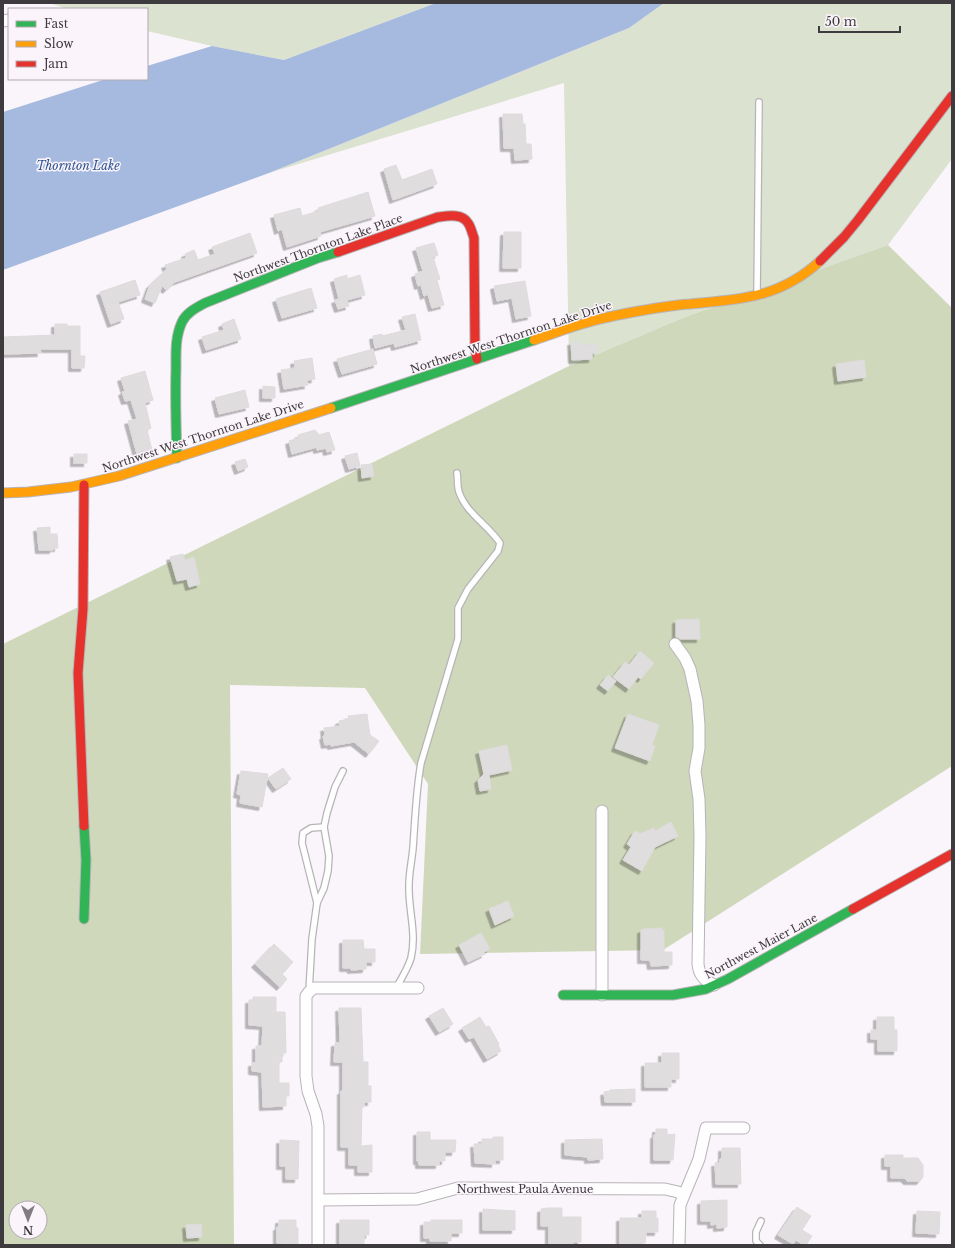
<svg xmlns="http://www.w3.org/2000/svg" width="955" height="1248" font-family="'Libre Baskerville',serif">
<defs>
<filter id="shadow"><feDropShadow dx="-3.5" dy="3.5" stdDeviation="0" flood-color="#0004"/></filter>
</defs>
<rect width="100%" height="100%" fill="#faf5fa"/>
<g fill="#dbe2cf">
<path d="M49 3H436L284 60 212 46 147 31V9H68Z"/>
<path d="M664 3H952V159L888 245 685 317 569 366 564 83 269 173 629 28Z"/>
</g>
<path fill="#cfd8bb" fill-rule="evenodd" d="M888 245 952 308V766L663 950 420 954 428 784 365 688 230 685 234 1245H3V644L569 366 685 317ZM16 1208H40V1232H16Z"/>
<path fill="#a6badf" d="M436 3H664L629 28 269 173 3 270V112L106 79H147V66L212 46 284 60Z"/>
<g fill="#e0ddde" stroke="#dedbdc" filter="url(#shadow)">
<path d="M503 114H522L523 124H525L526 144H531L532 159 515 160 514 148H504Z"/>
<path d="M396 165 402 180 432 169 437 184 393 200 384 169Z"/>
<path d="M368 192 375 216 320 232 321 236 287 247 282 229 278 231 274 215 300 208 302 216 319 211 318 208Z"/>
<path d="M504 232H521V268H503Z"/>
<path d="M250 233 257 253 175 282 166 290 162 286 155 303 145 299 150 285 167 269 165 265 186 258 185 254 194 250 198 260 215 254 212 247Z"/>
<path d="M434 243 438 255 433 257 440 279 437 280 444 305 432 308 428 294 424 296 421 285 418 286 415 274 423 271 416 248Z"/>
<path d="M347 275V279L360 275 365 295 347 300 349 306 338 309 335 300 339 299 334 279Z"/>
<path d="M135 280 140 295 118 302 124 319 111 324 100 292Z"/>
<path d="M525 281 531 316 516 319 512 298 497 301 494 286Z"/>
<path d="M311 288 317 308 282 318 276 299Z"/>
<path d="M415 314 421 340 395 347 394 343 375 348 373 336 382 334V336L406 330 402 317Z"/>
<path d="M234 319 241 339 206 350 202 337 224 330 222 324Z"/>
<path d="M55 324H67V326H80V356H85L84 368H72V349H40L41 353 3 354V337L55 335Z"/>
<path d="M571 342H580V345L597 344V353H592V359L572 360Z"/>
<path d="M373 349 377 364 342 374 337 359Z"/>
<path d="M312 358 315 379 307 380 308 385 284 389 281 370 295 368 294 361Z"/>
<path d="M864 360 866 377 838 381 836 364Z"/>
<path d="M145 371 153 400 145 403 151 428 147 430 152 450 137 454 128 421 137 419 131 400 125 401 122 392 125 391 121 378Z"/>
<path d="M263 386 275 387V398H263Z"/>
<path d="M245 390 249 407 219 414 215 398Z"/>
<path d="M315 430 319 435 329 432 335 450 327 452 326 448 317 450V447L292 454 289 441 299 438 298 435Z"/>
<path d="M357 453 360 466 349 469 345 456Z"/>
<rect x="74" y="454" width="13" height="9"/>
<path d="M245 459 248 467 238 471 235 462Z"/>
<path d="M372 464 374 476 362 478 361 465Z"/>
<path d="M50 527V534H57L58 548H53V550H39L37 528Z"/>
<path d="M183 554 185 560 194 557 200 584 189 587 187 579 177 581 170 557Z"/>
<path d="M699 619 700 639H680L676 637V620Z"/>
<path d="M640 651 654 663 641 679 638 677 629 689 613 677 625 662 629 665Z"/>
<path d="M608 675 616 681 608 691 600 685Z"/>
<path d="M367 714 370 735 379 741 369 754 354 742 331 746V744L325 745 323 736H325L324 728 340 726 339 721 349 719 348 716Z"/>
<path d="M628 714 659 725 652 745 655 746 650 761 615 748Z"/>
<path d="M507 745 512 770 489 775 491 789 480 791 478 780 484 774 479 751Z"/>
<path d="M283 768 291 779 276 789 268 778Z"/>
<path d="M241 771 268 774 262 807 240 803 241 795 237 794Z"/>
<path d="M671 822 678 836 655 847 642 871 623 860 631 847 627 844 635 831 640 834 654 828 655 831Z"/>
<path d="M508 901 514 916 495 925 489 909Z"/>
<path d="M662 928V931L664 930V952H672V965L651 966 650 960H641V930H643V929Z"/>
<path d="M481 933 490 949 484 952 485 954 468 962 459 945Z"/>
<path d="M343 940H363L364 949H375V962H366V969L351 970V968H343Z"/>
<path d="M274 944 293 962 282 974 287 979 280 987 255 964Z"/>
<path d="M253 997H276V1012H285L286 1053H282V1062H279V1083H289V1096H286V1106L263 1107 262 1072 252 1071V1063H256V1046H262L263 1026 249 1025V1000H253Z"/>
<path d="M339 1008H361L363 1062H368V1086H371V1102H364V1107H362L361 1146 372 1145V1172H358V1165H349V1147H341V1091H343V1062H334L335 1043H340Z"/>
<path d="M443 1008 453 1024 439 1032 429 1016Z"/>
<path d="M480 1017 486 1027 489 1026 499 1044 498 1045 501 1051 487 1059 474 1037 469 1039 462 1028Z"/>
<path d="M877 1017H894V1030H897V1051H878V1039H871V1030H877Z"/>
<path d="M662 1053H679V1079H671V1087H645V1063H662Z"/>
<path d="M635 1089V1102H605L604 1092 610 1091V1090Z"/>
<path d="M656 1129H667V1135L675 1134 673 1160H654V1135H656Z"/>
<path d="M417 1132H430V1140H456L455 1152H445V1161H439V1165H419V1161H417Z"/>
<path d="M493 1137H503V1160H495V1164L475 1163 474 1144H482V1139H493Z"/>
<path d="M602 1139 603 1159 588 1160V1157L565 1155V1140Z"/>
<path d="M280 1140 299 1141 298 1179H286V1166H280Z"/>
<path d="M722 1148H740L741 1184H716L715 1163H720V1159H722Z"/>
<path d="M885 1155H903V1158H918L923 1165V1177L920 1181H907L904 1178H891V1166H885Z"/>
<path d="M727 1200V1227L717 1228V1224L711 1225V1221H701V1201Z"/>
<path d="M797 1207 811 1216 802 1230 812 1236 806 1245H804L796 1240 793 1244 778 1235Z"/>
<path d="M547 1208H562V1217H581V1242H573V1245H549V1226H541V1209Z"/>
<path d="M483 1209 515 1211V1230H483Z"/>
<path d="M642 1211H656V1218H658V1232H646L645 1243 620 1244V1218H642Z"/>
<path d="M917 1211 940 1212 939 1234 916 1233Z"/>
<path d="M279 1220H296V1228H298V1245H282V1243H277V1227H279Z"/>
<path d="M340 1220H369V1235H364V1245H340Z"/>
<path d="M431 1220H462V1233H451V1241H430V1238H424V1222H431Z"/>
<path d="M201 1224 202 1237 187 1238 186 1225Z"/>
</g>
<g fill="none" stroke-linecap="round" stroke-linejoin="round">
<defs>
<g id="lane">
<path d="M757 296 759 102"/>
<path d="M317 903 302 843 303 833 311 828 324 827"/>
<path d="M396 988C402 978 408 968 411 958 417 933 408 909 409 885 409 872 412 860 413 848 415 820 416 791 421 763L458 639V608L468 589 498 551 500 543C488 525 466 513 459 492 457 486 458 479 457 473"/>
<path d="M309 991 312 939 317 903 324 888 328 871 329 856 324 827 327 813 335 787 343 771"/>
<path d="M760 1245 756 1241V1232L761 1221"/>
</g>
<g id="street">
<path d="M3 21 9 20"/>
<path d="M675 644 685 658 690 669 697 701 699 725V748L695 771 699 799 700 836 698 964C699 975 704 980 714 985"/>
<path d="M602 811V995"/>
<path d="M319 1200 417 1199 458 1188 665 1189 678 1192 683 1195"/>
<path d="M318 1245V1126L316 1114 308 1091 306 1076V996L309 992 314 988H418"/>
<path d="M679 1245 680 1205 699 1159 706 1128H744"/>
</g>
<g id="fast">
<path d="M331 408 534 340"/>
<path d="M177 458C176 428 175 398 176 368 176 353 175 337 182 322 186 313 196 308 205 303L318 258 338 252"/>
<path d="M84 826 86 860 84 919"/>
<path d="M563 995H673L706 989 728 979 853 909"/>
</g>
<g id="slow">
<path d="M534 340C552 334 570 327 589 322 605 317 622 314 639 311 656 308 673 305 690 304 741 299 780 298 820 261"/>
<path d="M3 493 28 492 71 487 119 476 331 408"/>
</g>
<g id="jam">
<path d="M338 252 438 217C447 216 462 213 468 223 471 227 472 233 474 238L475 348 477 359"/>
<path d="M820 261 844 237 858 220 952 96"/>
<path d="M84 826 78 673 83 609 84 485"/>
<path d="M853 909 952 854"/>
</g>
</defs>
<use href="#lane" stroke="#b7b4b7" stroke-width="8"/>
<use href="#street" stroke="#b7b4b7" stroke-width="13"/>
<use href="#fast" stroke="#b7b4b7" stroke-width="11"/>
<use href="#slow" stroke="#b7b4b7" stroke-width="11"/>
<use href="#jam" stroke="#b7b4b7" stroke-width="11"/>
<use href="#lane" stroke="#fefefe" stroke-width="5.5"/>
<use href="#street" stroke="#fefefe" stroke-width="11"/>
<use href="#fast" stroke="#30b455" stroke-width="9"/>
<use href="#slow" stroke="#ff9f0a" stroke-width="9"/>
<use href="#jam" stroke="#e5322d" stroke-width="9"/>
</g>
<g text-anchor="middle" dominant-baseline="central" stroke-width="3" stroke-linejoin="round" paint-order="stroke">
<g font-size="11" fill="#3e3b3e" stroke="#fbf4fb">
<text transform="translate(318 248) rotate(-20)">Northwest Thornton Lake Place</text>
<text transform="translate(511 337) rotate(-18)">Northwest West Thornton Lake Drive</text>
<text transform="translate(203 436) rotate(-18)">Northwest West Thornton Lake Drive</text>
<text transform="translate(761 946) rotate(-28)">Northwest Maier Lane</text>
<text x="525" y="1189">Northwest Paula Avenue</text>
</g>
<g font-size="12" font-style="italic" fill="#2d5492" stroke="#fbf4fb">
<text x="78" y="165">Thornton Lake</text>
</g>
</g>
<rect width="955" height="1248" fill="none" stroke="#3e3b3e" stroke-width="8"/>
<rect x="8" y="8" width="140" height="72" fill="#fbf4fb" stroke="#afaaaf"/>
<rect x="16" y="21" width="20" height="6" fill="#30b455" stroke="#afaaaf"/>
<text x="44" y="28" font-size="12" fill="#3e3b3e">Fast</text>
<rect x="16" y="41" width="20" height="6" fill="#ff9f0a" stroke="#afaaaf"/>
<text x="44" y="48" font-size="12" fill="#3e3b3e">Slow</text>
<rect x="16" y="61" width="20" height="6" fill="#e5322d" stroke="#afaaaf"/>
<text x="44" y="68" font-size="12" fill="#3e3b3e">Jam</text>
<g transform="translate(28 1220) rotate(180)"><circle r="19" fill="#fbf4fb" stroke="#afaaaf"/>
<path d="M0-3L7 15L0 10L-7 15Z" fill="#807c80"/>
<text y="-6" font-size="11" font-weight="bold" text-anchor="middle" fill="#3e3b3e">N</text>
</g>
<path d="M819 26v6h81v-6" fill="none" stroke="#3e3b3e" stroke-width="2"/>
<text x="825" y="26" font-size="12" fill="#3e3b3e" stroke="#fbf4fb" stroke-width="3" paint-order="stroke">50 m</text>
</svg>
